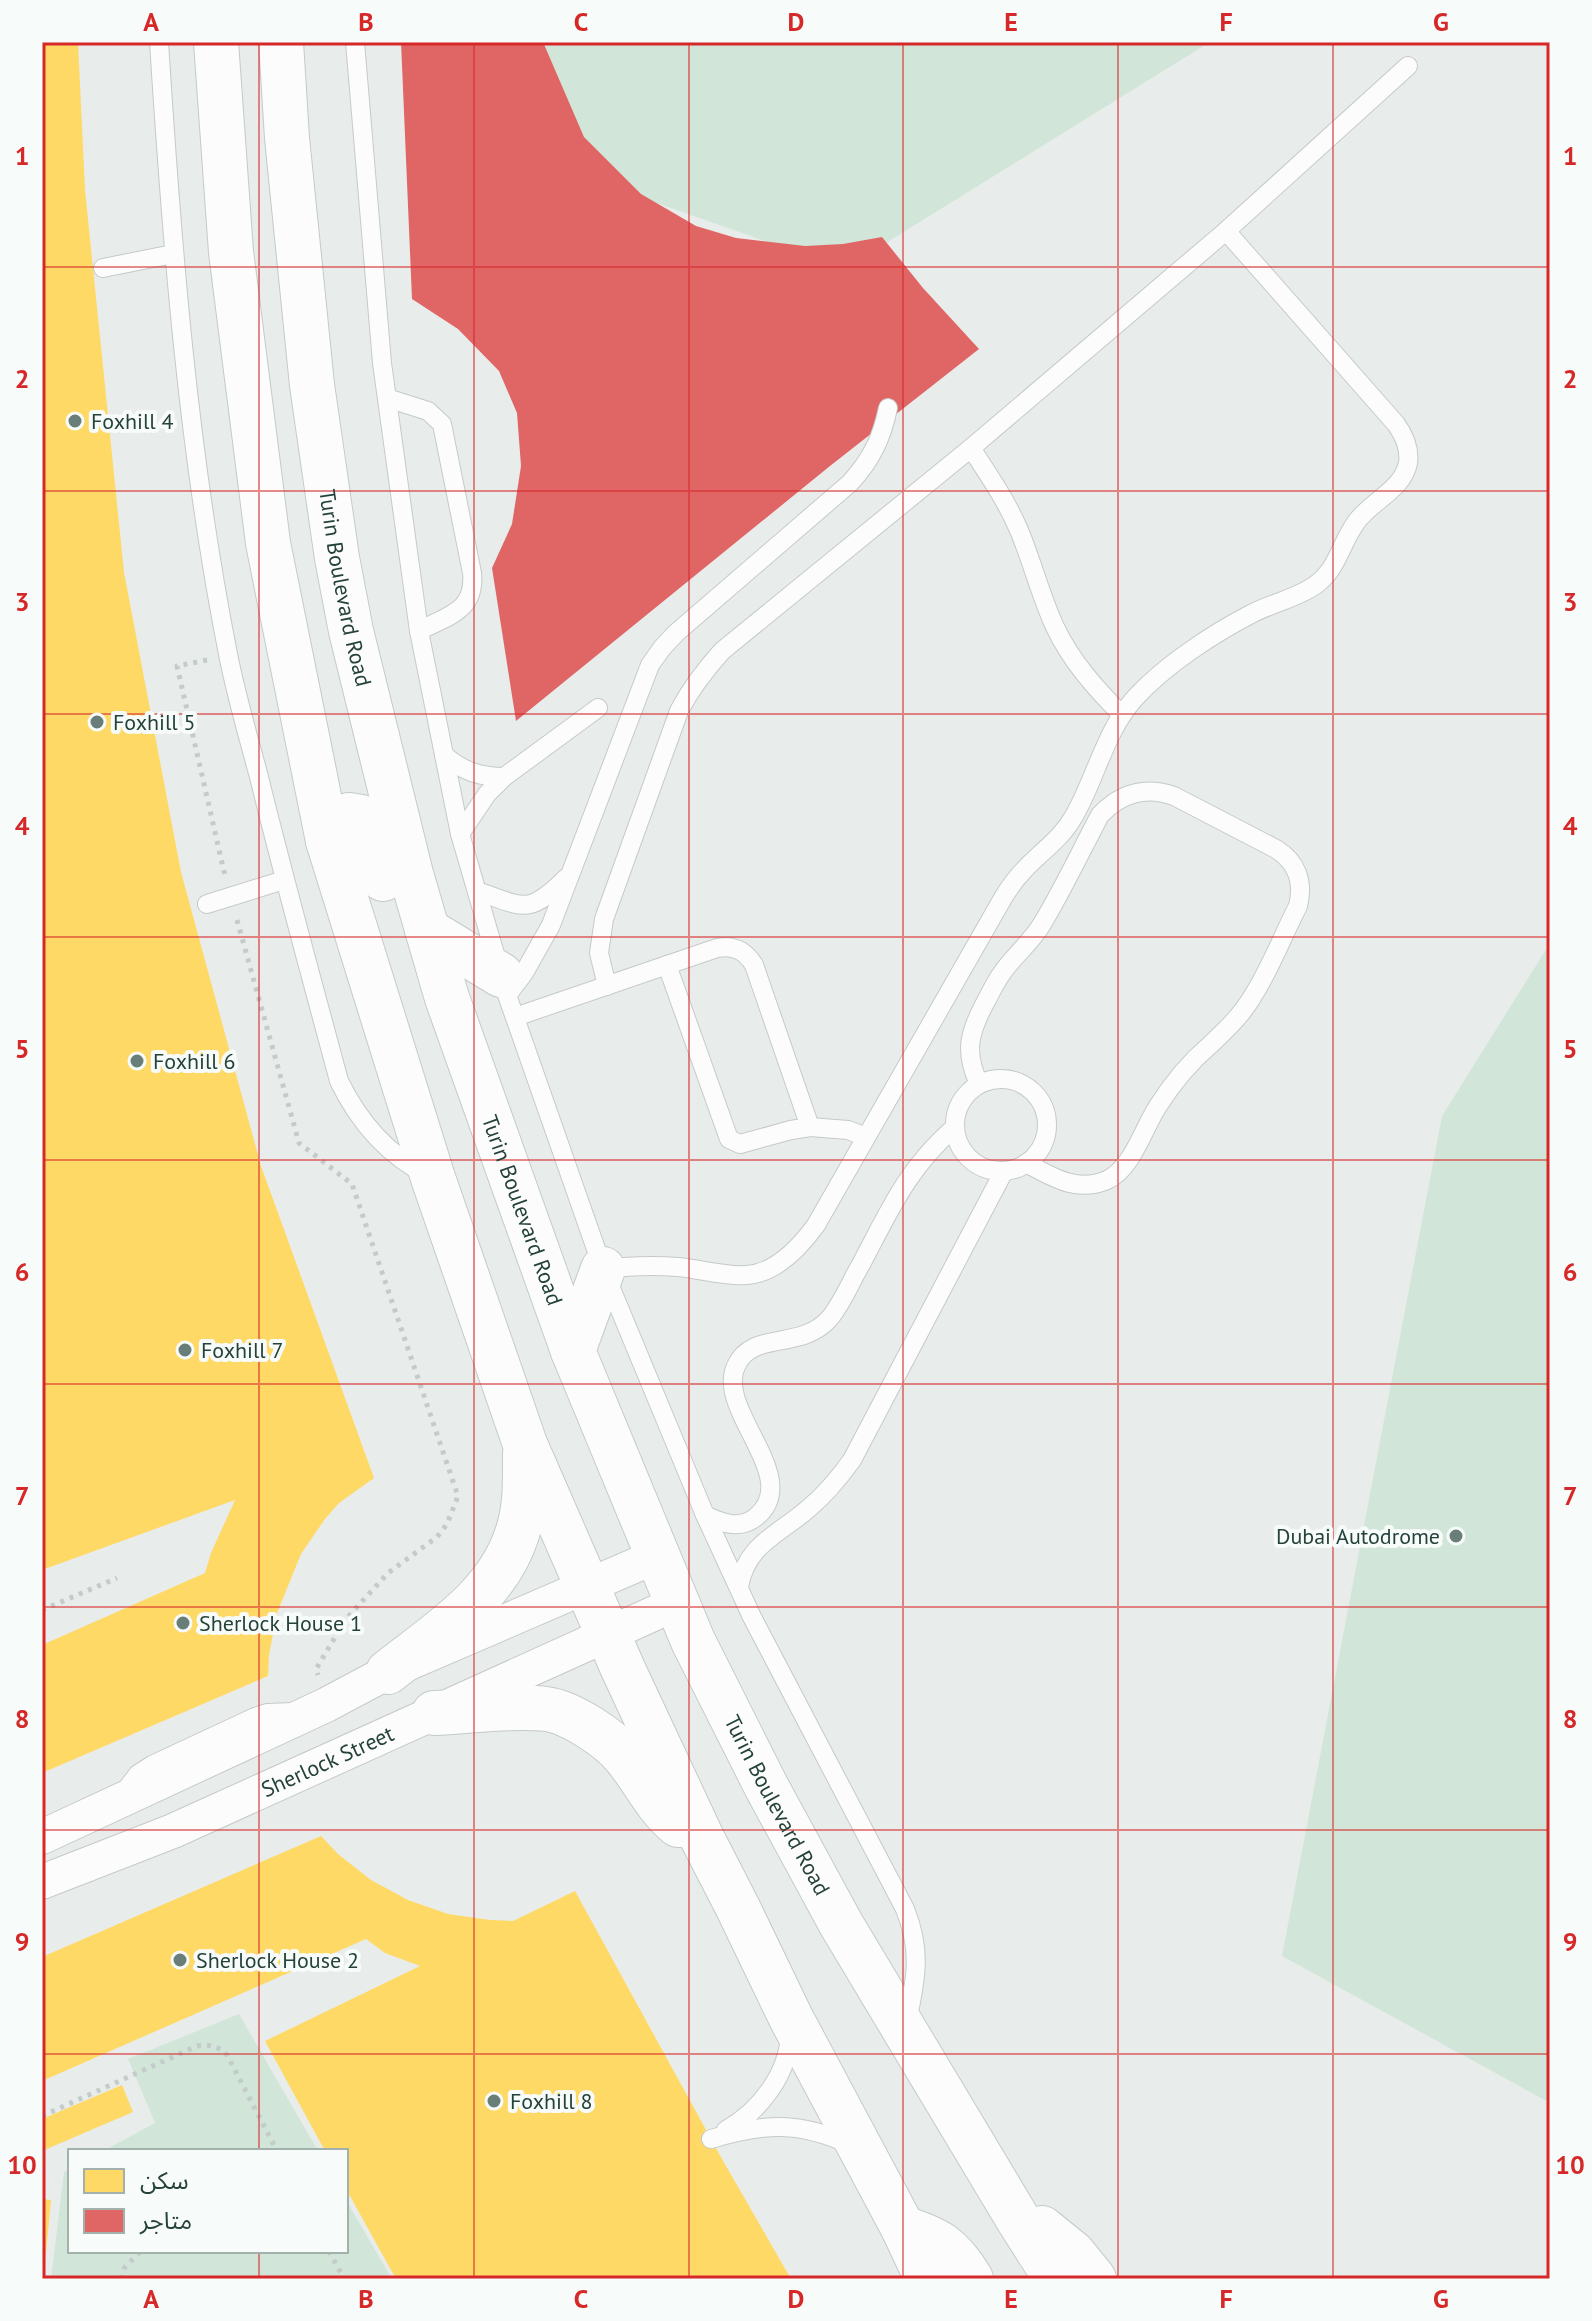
<svg xmlns="http://www.w3.org/2000/svg" width="1592" height="2321" font-family="'PT Sans','Noto Sans Arabic',sans-serif">
<rect width="100%" height="100%" fill="#e8edeb"/>
<g fill="#d1e6d8">
<path d="M525 42H1210L844 269 603 184Z"/>
<path d="M1550 943V2103L1282 1956 1442 1116Z"/>
<path d="M239 2014 318 2151H103L155 2123 128 2059Z"/>
<path d="M70 2169V2251H346V2200L392 2279H51L64 2172Z"/>
</g>
<g fill="#ffd966">
<path d="M42 42H78L85 190 124 572 181 872 261 1166 374 1478 339 1503 325 1519 301 1554 277 1613 269 1655 268 1676 42 1773V1645L205 1573 211 1553 235 1500 42 1570Z"/>
<path d="M321 1836 338 1854 371 1880 408 1900 448 1914 490 1920 513 1921 575 1891 722 2159 791 2279H396L346 2189V2151H325L265 2041 420 1966 385 1953 366 1939 42 2081V1957Z"/>
<path d="M122 2085 133 2112 42 2151V2119Z"/>
<path d="M42 2199 51 2200 44 2274H42Z"/>
</g>
<path fill="#e06666" d="M401 42H543L584 137 641 194 696 226 736 238 805 246 843 244 882 237 923 288 979 349 830 466 516 721 492 568 512 524 521 466 517 413 499 371 458 329 412 299Z"/>
<g fill="none" stroke-linecap="round" stroke-linejoin="round">
<defs>
<g id="service">
<path d="M159 42C172 247 188 452 228 654 236 695 248 736 259 777 284 879 312 980 339 1081 359 1122 386 1154 427 1175"/>
<path d="M355 42 382 363 419 631 460 834 507 995 603 1269 705 1515 752 1617 905 1909C922 1951 916 1979 907 2022"/>
<path d="M103 268 173 254"/>
<path d="M387 398 428 411 442 424 472 573C476 611 447 616 419 631"/>
<path d="M971 448C988 474 1006 500 1018 528 1032 560 1040 595 1055 627 1071 661 1096 689 1122 715"/>
<path d="M444 755C462 771 480 777 504 777"/>
<path d="M460 834 487 794 504 777 598 708"/>
<path d="M477 891C524 907 528 916 566 878"/>
<path d="M207 904 284 880"/>
<path d="M667 965 729 1139 740 1144 791 1130 810 1127 848 1130 866 1137"/>
<path d="M607 986 599 953 604 919 679 711C691 688 705 670 722 651L971 448 1226 231 1408 66"/>
<path d="M508 994 524 973 551 925 650 665 662 648 676 633 850 483C871 460 882 438 888 408"/>
<path d="M515 1017 717 948C733 945 745 950 754 965L810 1127"/>
<circle cx="1001" cy="1125" r="46"/>
<path d="M979 1084C964 1052 969 1033 985 1003 990 994 994 985 1000 976 1012 957 1030 944 1042 924 1063 889 1081 851 1100 815 1121 793 1145 786 1174 796L1276 849C1297 862 1304 882 1298 906 1283 935 1271 967 1254 994 1242 1015 1227 1029 1210 1045 1190 1062 1172 1084 1158 1106 1143 1129 1132 1169 1107 1180 1077 1193 1052 1177 1026 1163"/>
<path d="M603 1269C628 1266 653 1265 678 1267 701 1269 724 1277 747 1275 776 1273 800 1247 816 1225L1003 898C1009 888 1016 878 1025 869 1042 851 1062 838 1074 816 1096 778 1105 731 1135 698 1165 665 1214 633 1253 613 1271 604 1292 599 1309 589 1338 573 1339 545 1357 521 1373 500 1403 489 1408 463 1410 448 1404 435 1396 424L1226 231"/>
<path d="M705 1515C721 1523 740 1530 756 1517 804 1478 715 1410 736 1366 752 1330 800 1351 829 1319 842 1304 850 1283 860 1266 889 1212 907 1168 955 1127"/>
<path d="M739 1587C746 1544 780 1534 809 1508 826 1494 839 1478 852 1460L1004 1171"/>
<path d="M128 1787 138 1774 152 1765 255 1717 267 1713 294 1712"/>
<path d="M726 2130C760 2111 789 2073 790 2033"/>
<path d="M711 2139C765 2123 799 2121 851 2145"/>
</g>
<g id="minor">
<path d="M42 1837 326 1705 388 1672 657 1556"/>
<path id="s1" d="M42 1882 173 1831 677 1603"/>
</g>
<g id="secondary">
<path d="M216 42 231 252 268 543 328 841 433 1178 525 1444 623 1669 701 1836 738 1908 791 2018 903 2228 927 2279"/>
<path id="s2" d="M281 42 287 138 312 385 337 558 351 631 411 874 447 998 573 1351 693 1641 766 1786 841 1924 1019 2221 1056 2279"/>
<path d="M328 841 336 825 349 815 361 817 369 827 383 879"/>
<path d="M427 930 501 975"/>
<path d="M573 1351 603 1269"/>
<path d="M388 1672C437 1633 497 1597 517 1534 526 1508 525 1481 525 1454"/>
<path d="M434 1713C467 1712 514 1705 546 1709 570 1712 610 1738 625 1757 644 1780 655 1806 678 1825"/>
<path d="M903 2228C938 2239 952 2247 971 2279"/>
<path d="M1042 2228 1073 2253 1094 2279"/>
</g>
</defs>
<use href="#service" stroke="#c5cac8" stroke-width="20"/>
<use href="#minor" stroke="#c5cac8" stroke-width="36"/>
<use href="#secondary" stroke="#c3cbc8" stroke-width="46"/>
<g stroke="#c3ccca" stroke-width="5" stroke-dasharray="4 6" stroke-linecap="butt">
<path d="M207 660 177 666 225 876"/>
<path d="M237 920 299 1143 352 1184 458 1496 447 1524 437 1537 388 1573 346 1619 316 1669 318 1675"/>
<path d="M42 1610 117 1578"/>
<path d="M42 2116 197 2046C209 2044 218 2046 227 2055L277 2151"/>
<path d="M329 2251 344 2279"/>
<path d="M121 2279 125 2267 141 2251"/>
</g>
<use href="#service" stroke="#fcfcfc" stroke-width="18"/>
<use href="#minor" stroke="#fcfcfc" stroke-width="34"/>
<use href="#secondary" stroke="#fcfcfc" stroke-width="44"/>
</g>
<path fill="none" stroke="#d62828" stroke-width="2" stroke-opacity="0.55" d="M259 42V2151M474 42V2279M689 42V2279M903 42V2279M1118 42V2279M1333 42V2279M42 267H1550M42 491H1550M42 714H1550M42 937H1550M42 1160H1550M42 1384H1550M42 1607H1550M42 1830H1550M42 2054H1550M259 2251V2279"/>
<g fill="#697e78" stroke="#f7fbf9" stroke-width="3">
<circle cx="75" cy="421" r="8"/>
<circle cx="97" cy="722" r="8"/>
<circle cx="137" cy="1061" r="8"/>
<circle cx="185" cy="1350" r="8"/>
<circle cx="1456" cy="1536" r="8"/>
<circle cx="183" cy="1623" r="8"/>
<circle cx="180" cy="1960" r="8"/>
<circle cx="494" cy="2101" r="8"/>
</g>
<g text-anchor="middle" dominant-baseline="central" stroke-width="8" stroke-linejoin="round" paint-order="stroke">
<g font-size="22" fill="#24423a" stroke="#f7fbf9" text-anchor="start">
<text x="91" y="421">Foxhill 4</text>
<text x="113" y="722">Foxhill 5</text>
<text x="153" y="1061">Foxhill 6</text>
<text x="201" y="1350">Foxhill 7</text>
<text x="1440" y="1536" text-anchor="end">Dubai Autodrome</text>
<text x="199" y="1623">Sherlock House 1</text>
<text x="196" y="1960">Sherlock House 2</text>
<text x="510" y="2101">Foxhill 8</text>
</g>
<g font-size="22" fill="#24423a" stroke="#f7fbf9">
<text stroke="none"><textPath href="#s2" startOffset="550">Turin Boulevard Road</textPath></text>
<text stroke="none"><textPath href="#s2" startOffset="1198">Turin Boulevard Road</textPath></text>
<text stroke="none"><textPath href="#s1" startOffset="310">Sherlock Street</textPath></text>
<text stroke="none"><textPath href="#s2" startOffset="1846">Turin Boulevard Road</textPath></text>
</g>
</g>
<rect width="1592" height="2321" fill="none" stroke="#f7fbf9" stroke-width="88"/>
<rect x="68" y="2149" width="280" height="104" fill="#f7fbf9" stroke="#a3b1ad" stroke-width="2"/>
<rect x="84" y="2169" width="40" height="24" fill="#ffd966" stroke="#a3b1ad" stroke-width="2"/>
<text x="140" y="2189" font-size="24" fill="#24423a">سكن</text>
<rect x="84" y="2209" width="40" height="24" fill="#e06666" stroke="#a3b1ad" stroke-width="2"/>
<text x="140" y="2229" font-size="24" fill="#24423a">متاجر</text>
<rect x="44" y="44" width="1504" height="2233" fill="none" stroke="#d62828" stroke-width="3"/>
<g font-size="26" text-anchor="middle" font-weight="bold" fill="#d62828">
<text x="151" y="31">A</text>
<text x="366" y="31">B</text>
<text x="581" y="31">C</text>
<text x="796" y="31">D</text>
<text x="1011" y="31">E</text>
<text x="1226" y="31">F</text>
<text x="1441" y="31">G</text>
<text x="22" y="165">1</text>
<text x="1570" y="165">1</text>
<text x="22" y="388">2</text>
<text x="1570" y="388">2</text>
<text x="22" y="611">3</text>
<text x="1570" y="611">3</text>
<text x="22" y="835">4</text>
<text x="1570" y="835">4</text>
<text x="22" y="1058">5</text>
<text x="1570" y="1058">5</text>
<text x="22" y="1281">6</text>
<text x="1570" y="1281">6</text>
<text x="22" y="1505">7</text>
<text x="1570" y="1505">7</text>
<text x="22" y="1728">8</text>
<text x="1570" y="1728">8</text>
<text x="22" y="1951">9</text>
<text x="1570" y="1951">9</text>
<text x="22" y="2174">10</text>
<text x="1570" y="2174">10</text>
<text x="151" y="2308">A</text>
<text x="366" y="2308">B</text>
<text x="581" y="2308">C</text>
<text x="796" y="2308">D</text>
<text x="1011" y="2308">E</text>
<text x="1226" y="2308">F</text>
<text x="1441" y="2308">G</text>
</g>
</svg>
